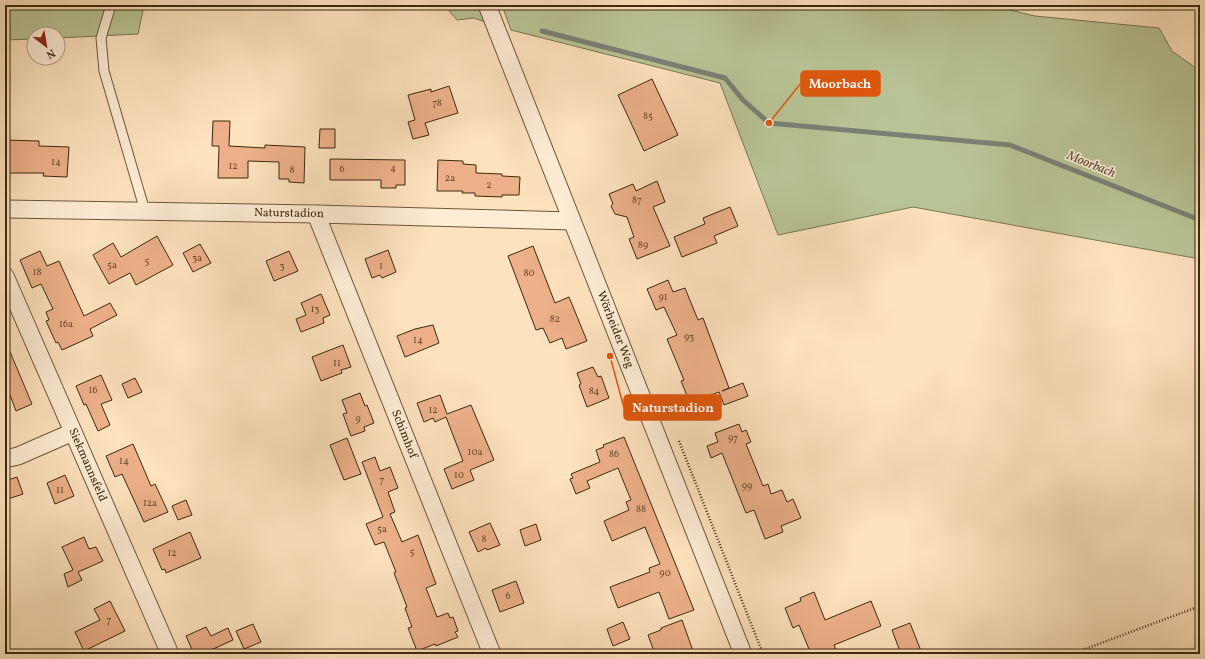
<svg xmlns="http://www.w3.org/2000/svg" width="1205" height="659" font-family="Vollkorn,serif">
<rect width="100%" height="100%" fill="#fde2be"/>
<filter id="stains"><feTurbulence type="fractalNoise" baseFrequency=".005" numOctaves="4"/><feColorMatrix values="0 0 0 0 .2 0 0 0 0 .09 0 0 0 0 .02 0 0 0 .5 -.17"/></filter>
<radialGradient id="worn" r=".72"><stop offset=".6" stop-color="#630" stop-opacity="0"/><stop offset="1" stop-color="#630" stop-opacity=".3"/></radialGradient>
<g fill="#b9c496" stroke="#7a7652">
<path d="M5 5H144L138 34 58 38V34H34V39L5 40Z"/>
<path d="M447 5H478L485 22 474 18 457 20 450 12Z"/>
<path d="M502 5H989L1035 16 1159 28 1172 51 1200 71V259L913 207 778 235 720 83 511 30Z"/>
</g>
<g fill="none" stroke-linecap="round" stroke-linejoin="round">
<path stroke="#7b8077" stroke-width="5" d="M542 31 725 78 743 100 769 123 1010 145 1200 220"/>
</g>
<g fill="#edb08a" stroke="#3c290d">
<path d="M652 79 678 135 644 151 618 95Z"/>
<path d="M449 86 458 113 425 123 429 135 413 139 408 122 415 120 408 95 431 89V92Z"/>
<path d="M213 121H230L229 146 265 148V145L305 147 304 183 289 182V179H279V162L248 161V178H218L219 146H212Z"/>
<path d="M320 129H335V148H319Z"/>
<path d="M5 140 39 141V146L69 147 67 177 43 176 44 173H5Z"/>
<path d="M330 159 405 160V185H396V188H381V180H330Z"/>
<path d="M438 160 463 161V164L476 165V173L502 174V176L520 177 519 195H502V197L475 196V193H462L463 191H437Z"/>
<path d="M657 181 665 202 653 207 670 246 637 259 629 239 634 237 627 217 615 214 611 206 613 204 609 194 633 184 636 191Z"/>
<path d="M730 207 738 226 714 236 717 243 682 257 674 237 705 224 703 218Z"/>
<path d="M157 236 173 265 136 285 130 273 109 284 93 255 113 243 121 257Z"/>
<path d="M200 244 211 263 193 272 183 253Z"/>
<path d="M533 246 555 303 569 297 587 341 566 349 562 338 550 343 543 328 536 330 508 256Z"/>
<path d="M388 250 396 272 382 278 380 275 372 278 365 259Z"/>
<path d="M40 251 47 266 59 261 84 316 110 303 117 315 90 329 93 336 62 350 58 342 56 343 46 321 49 320 46 312 53 309 41 284 32 288 20 260Z"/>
<path d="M289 251 298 271 274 281 266 261Z"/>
<path d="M668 280 673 292 685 288 698 320 703 318 729 388 722 391 743 383 748 396 724 405 719 392 690 403 681 381 684 380 667 339 677 335 664 307 656 310 647 289Z"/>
<path d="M321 294 330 315 323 318 324 323 301 332 296 319 306 315 301 303Z"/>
<path d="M433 325 439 343 405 357 397 336 415 329Z"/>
<path d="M5 340 32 404 16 411 10 395 5 397Z"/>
<path d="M343 345 351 367 341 370 342 373 321 381 312 357Z"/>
<path d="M593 367 598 377 601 376 609 398 587 407 579 385 581 384 577 373Z"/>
<path d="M101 375 112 400 101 404 110 425 98 431 86 404 84 405 76 386Z"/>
<path d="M135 378 142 392 128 398 122 384Z"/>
<path d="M360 393 365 406 367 405 374 423 364 427 365 431 351 436 343 414 347 413 342 400Z"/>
<path d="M440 395 447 414 471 405 494 460 470 470 474 480 452 489 444 469 463 461 446 417 435 422 433 418 424 422 417 403Z"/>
<path d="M739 424 742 432 746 430 751 442 746 444 763 486 768 484 771 494 782 490 787 502 793 499 801 518 781 526 783 532 765 539 754 510 746 513 722 453 711 458 707 446 718 442 715 433Z"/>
<path d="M624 437 694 610 669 619 659 592 618 608 610 587 650 572 649 568 660 564 645 527 612 541 604 521 629 510 626 502 631 500 618 468 587 481 590 488 576 494 570 479 573 478 571 474 600 462 596 450 604 447 603 445Z"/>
<path d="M347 438 361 474 344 480 330 445Z"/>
<path d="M133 444 151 486 155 484 168 512 144 522 122 474 115 477 106 456Z"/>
<path d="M375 457 380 471 390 467 398 488 388 492 395 512 390 514 402 542 418 535 436 584 426 588 437 617 448 613 450 618 453 617 458 631 455 632 458 637 436 646 435 644 417 651 408 628 412 627 405 608 407 607 394 573 396 572 384 542 375 545 366 524 383 517 362 462Z"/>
<path d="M65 475 74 496 55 504 47 483Z"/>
<path d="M17 477 23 494 5 500V481Z"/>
<path d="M186 500 192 515 178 520 172 506Z"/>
<path d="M490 523 500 545 487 550 486 548 478 552 469 532Z"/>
<path d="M536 524 541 540 525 546 520 530Z"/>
<path d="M190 532 201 558 166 573 165 569 162 570 153 549Z"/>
<path d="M84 537 89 549 96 547 103 561 78 572 82 580 68 587 64 574 73 570 62 547Z"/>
<path d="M516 581 524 603 500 612 492 590Z"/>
<path d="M814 592 825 620 871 601 881 626 834 645 838 654H811L799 625 793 628 785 608 801 601 800 598Z"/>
<path d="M110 601 125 631 84 651 75 632 100 620 94 609Z"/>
<path d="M682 620 693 651 685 654H655L648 635 661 630V628Z"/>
<path d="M623 622 630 639 613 646 607 629Z"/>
<path d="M910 623 921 651 914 654H901L892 630Z"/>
<path d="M253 624 261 642 244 649 236 631Z"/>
<path d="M206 627 211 636 228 628 233 640 211 650 212 654H194L186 636Z"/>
</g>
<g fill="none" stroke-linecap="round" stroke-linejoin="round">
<defs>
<path id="lane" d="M111 5 101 38 104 71 145 211"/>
<g id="street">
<path id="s1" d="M487 5 743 654"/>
<path id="s2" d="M5 209 316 214 572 221"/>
<path id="s3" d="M316 214 492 654"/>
<path id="s4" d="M5 276 170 654"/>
<path d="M5 459 18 456 73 432"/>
</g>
</defs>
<use href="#lane" stroke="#6c5739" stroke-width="11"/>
<use href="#street" stroke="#6c5739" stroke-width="19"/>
<g stroke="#3c290d" stroke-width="2.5" stroke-dasharray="1 2" stroke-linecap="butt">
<path d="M679 441 763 654"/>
<path d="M1072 654 1200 606"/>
</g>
<use href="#lane" stroke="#feecd5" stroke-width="9"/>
<use href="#street" stroke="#feecd5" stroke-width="17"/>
</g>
<g text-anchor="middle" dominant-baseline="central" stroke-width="3.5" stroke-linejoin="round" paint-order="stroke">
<g font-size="10" fill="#684b2c">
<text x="437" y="103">78</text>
<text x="648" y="116">85</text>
<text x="56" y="162">14</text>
<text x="233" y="166">12</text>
<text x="393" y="168">4</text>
<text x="342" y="169">6</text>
<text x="292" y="170">8</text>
<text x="450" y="178">2a</text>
<text x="489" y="185">2</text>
<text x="637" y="200">87</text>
<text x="643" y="245">89</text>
<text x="197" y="258">3a</text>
<text x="147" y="261">5</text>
<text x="112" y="265">5a</text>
<text x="282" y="266">3</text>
<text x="381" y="266">1</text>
<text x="37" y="272">18</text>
<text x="529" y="273">80</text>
<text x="663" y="297">91</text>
<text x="315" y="309">13</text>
<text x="555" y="319">82</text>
<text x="66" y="324">16a</text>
<text x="689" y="337">93</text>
<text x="418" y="340">14</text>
<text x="337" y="363">11</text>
<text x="93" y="390">16</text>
<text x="594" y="391">84</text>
<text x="433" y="410">12</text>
<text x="358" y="419">9</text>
<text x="733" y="438">97</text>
<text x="475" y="452">10a</text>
<text x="614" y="454">86</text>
<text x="124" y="461">14</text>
<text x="459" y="475">10</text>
<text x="382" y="480">7</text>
<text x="747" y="486">99</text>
<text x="60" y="490">11</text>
<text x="150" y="503">12a</text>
<text x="641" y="509">88</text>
<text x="382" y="529">5a</text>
<text x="484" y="539">8</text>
<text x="412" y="552">5</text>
<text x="172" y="553">12</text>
<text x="665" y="573">90</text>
<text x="508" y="596">6</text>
<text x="109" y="620">7</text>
</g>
<g font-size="12" fill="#3c290d" stroke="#feecd5">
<text stroke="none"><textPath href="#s2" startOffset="284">Naturstadion</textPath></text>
<text stroke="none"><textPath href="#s1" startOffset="349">Wörheider Weg</textPath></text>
<text stroke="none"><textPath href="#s3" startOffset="237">Schimhof</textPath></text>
<text stroke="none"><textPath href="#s4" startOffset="206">Siekmannsfeld</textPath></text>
</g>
<g font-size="13" font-style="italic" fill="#564d39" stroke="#feecd5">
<text transform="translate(1091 165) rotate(22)">Moorbach</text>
</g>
</g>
<path fill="none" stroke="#df570c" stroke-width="1.5" d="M769 123L801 83M610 356L624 408"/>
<g fill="#df570c" stroke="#feecd5" stroke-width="1.5">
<circle cx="769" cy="123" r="4"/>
<circle cx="610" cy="356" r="4"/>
</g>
<g fill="#df570c" stroke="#df570c" stroke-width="1.5">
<rect x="801" y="71" width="79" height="25" rx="4"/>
<rect x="624" y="395" width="97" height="25" rx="4"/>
</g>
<g font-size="13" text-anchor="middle" font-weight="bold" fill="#fff">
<text x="840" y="88">Moorbach</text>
<text x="673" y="412">Naturstadion</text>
</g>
<rect width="1205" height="659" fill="none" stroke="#fde2be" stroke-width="20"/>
<rect x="6" y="6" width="1193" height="647" fill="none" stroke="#3c290d" stroke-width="2"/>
<rect x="10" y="10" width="1185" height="639" fill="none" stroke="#3c290d"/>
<g transform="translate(46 46) rotate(149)"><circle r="19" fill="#feecd5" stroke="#b09e85"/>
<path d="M0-3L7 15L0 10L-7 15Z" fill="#8f2418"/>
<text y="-6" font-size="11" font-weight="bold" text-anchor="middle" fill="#3c290d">N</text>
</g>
<rect width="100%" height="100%" filter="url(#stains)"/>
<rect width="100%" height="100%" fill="url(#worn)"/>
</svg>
